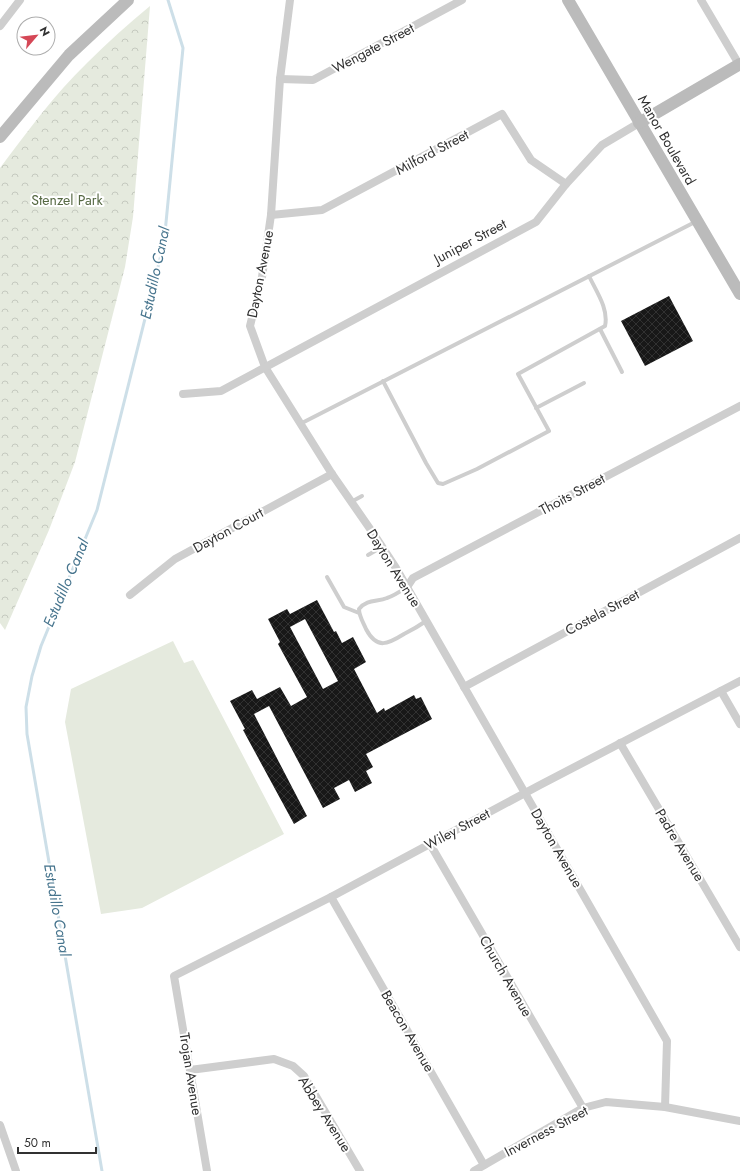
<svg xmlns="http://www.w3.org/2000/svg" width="740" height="1171" font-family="Jost,sans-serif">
<defs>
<pattern id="park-crowns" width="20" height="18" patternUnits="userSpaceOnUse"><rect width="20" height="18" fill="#e5eade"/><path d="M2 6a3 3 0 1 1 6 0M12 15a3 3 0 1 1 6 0" fill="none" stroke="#c5c9bf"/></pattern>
<pattern id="building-cross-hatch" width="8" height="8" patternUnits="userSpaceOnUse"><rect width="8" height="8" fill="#181818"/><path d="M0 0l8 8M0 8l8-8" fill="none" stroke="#313131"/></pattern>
</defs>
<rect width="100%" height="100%" fill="#fff"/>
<path fill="#e5eade" d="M173 641 184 663 193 660 284 834 142 908 101 914 65 722 71 689Z"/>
<path fill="url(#park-crowns)" d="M150 6 133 217 125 267 75 462 49 530 5 630 0 623V168C27 132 54 95 87 63 107 43 128 24 150 6Z"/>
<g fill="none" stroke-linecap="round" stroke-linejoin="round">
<path stroke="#cddfe8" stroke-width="3" d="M102 1171 27 734 26 707 32 676 41 646 97 510 164 243 183 48 168 0"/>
</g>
<g fill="url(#building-cross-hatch)" fill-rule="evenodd">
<path d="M669 296 693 341 645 366 621 321Z"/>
<path d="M317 600 334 632 336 631 342 643 353 637 366 662 354 669 377 713 384 708 385 711 414 695 416 699 421 697 432 719 366 754 373 767 366 771 372 783 355 792 349 780 334 788 340 799 323 808 269 706 254 714 307 816 294 824 243 730 245 729 230 701 252 690 257 699 280 687 291 706 307 697 278 644 280 642 268 619 287 609 290 614ZM305 619 338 681 323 689 290 627Z"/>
</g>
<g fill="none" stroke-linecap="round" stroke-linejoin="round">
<g stroke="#cecece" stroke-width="4">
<path d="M600 329 622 372"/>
<path d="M383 381 426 463 438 483 443 484 477 469 549 431 518 374 605 326C609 309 596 291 589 276"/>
<path d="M536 408 584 383"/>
<path d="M300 424 697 221"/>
<path d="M351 502 362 496"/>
<path d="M368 555 382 547"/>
<path d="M327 577 344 607 359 613"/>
<path d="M407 587C401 591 394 596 387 598 377 602 367 599 359 609 359 616 363 622 366 629 377 650 388 644 404 634 412 630 419 626 426 621"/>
</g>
<g stroke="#cecece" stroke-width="8">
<path d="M290 0 280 79 271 215 262 277 250 326 265 367 332 474 375 536 396 568 667 1041 665 1107"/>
<path d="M701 0 740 66"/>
<path d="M0 26 20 0"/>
<path d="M280 79 313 80 462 0"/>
<path d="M271 215 322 210 502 114 531 160 566 184"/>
<path d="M183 394 221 391 536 222 566 184 602 145 639 123"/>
<path d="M407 587 413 578 740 406"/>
<path d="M130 595 175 559 332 474"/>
<path d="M464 687 740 538"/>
<path d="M721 691 740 724"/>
<path d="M620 743 740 947"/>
<path d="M430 844 583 1108"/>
<path d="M331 897 484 1165"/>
<path d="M190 1070 274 1059 293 1066 304 1076 360 1171"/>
<path d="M0 1125 16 1171"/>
<path d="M207 1171 174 976 331 897 540 785 740 681"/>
<path d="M474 1171 583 1108 606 1102 665 1107 740 1121"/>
</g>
<g stroke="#bbb" stroke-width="12">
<path d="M568 0 740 294"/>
<path d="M639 123 740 64"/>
<path d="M0 137 69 55 128 0"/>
</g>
</g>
<g text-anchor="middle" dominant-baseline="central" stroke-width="4" stroke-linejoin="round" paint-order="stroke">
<g font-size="14" fill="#313131" stroke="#fff">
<text transform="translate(373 48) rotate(-28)">Wengate Street</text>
<text transform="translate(667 140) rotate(60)">Manor Boulevard</text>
<text transform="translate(432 152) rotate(-28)">Milford Street</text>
<text transform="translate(470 241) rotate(-28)">Juniper Street</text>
<text transform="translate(260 274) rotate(-79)">Dayton Avenue</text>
<text transform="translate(572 494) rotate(-28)">Thoits Street</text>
<text transform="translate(228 530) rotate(-29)">Dayton Court</text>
<text transform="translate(394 568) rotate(58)">Dayton Avenue</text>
<text transform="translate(602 612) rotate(-28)">Costela Street</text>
<text transform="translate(457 829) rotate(-28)">Wiley Street</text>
<text transform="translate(680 845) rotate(59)">Padre Avenue</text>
<text transform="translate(557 848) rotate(60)">Dayton Avenue</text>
<text transform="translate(506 976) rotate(60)">Church Avenue</text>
<text transform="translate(408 1031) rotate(60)">Beacon Avenue</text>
<text transform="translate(191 1074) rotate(81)">Trojan Avenue</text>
<text transform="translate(325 1114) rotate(58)">Abbey Avenue</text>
<text transform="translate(546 1131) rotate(-28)">Inverness Street</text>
</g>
<g font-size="14" fill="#566943" stroke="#fff">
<text x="67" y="200">Stenzel Park</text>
</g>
<g font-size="15" font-style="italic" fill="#46748d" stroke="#fff">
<text transform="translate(155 273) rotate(-78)">Estudillo Canal</text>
<text transform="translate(66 583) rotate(-67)">Estudillo Canal</text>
<text transform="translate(57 910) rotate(80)">Estudillo Canal</text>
</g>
</g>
<g transform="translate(36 36) rotate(62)"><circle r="19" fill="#ffffff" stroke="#adadad"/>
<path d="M0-3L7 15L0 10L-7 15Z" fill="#d54756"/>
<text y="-6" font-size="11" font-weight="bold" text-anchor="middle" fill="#313131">N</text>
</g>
<path d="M18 1147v6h78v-6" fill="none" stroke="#313131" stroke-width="2"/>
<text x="24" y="1147" font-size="12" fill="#313131" stroke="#ffffff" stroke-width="3" paint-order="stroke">50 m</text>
</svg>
